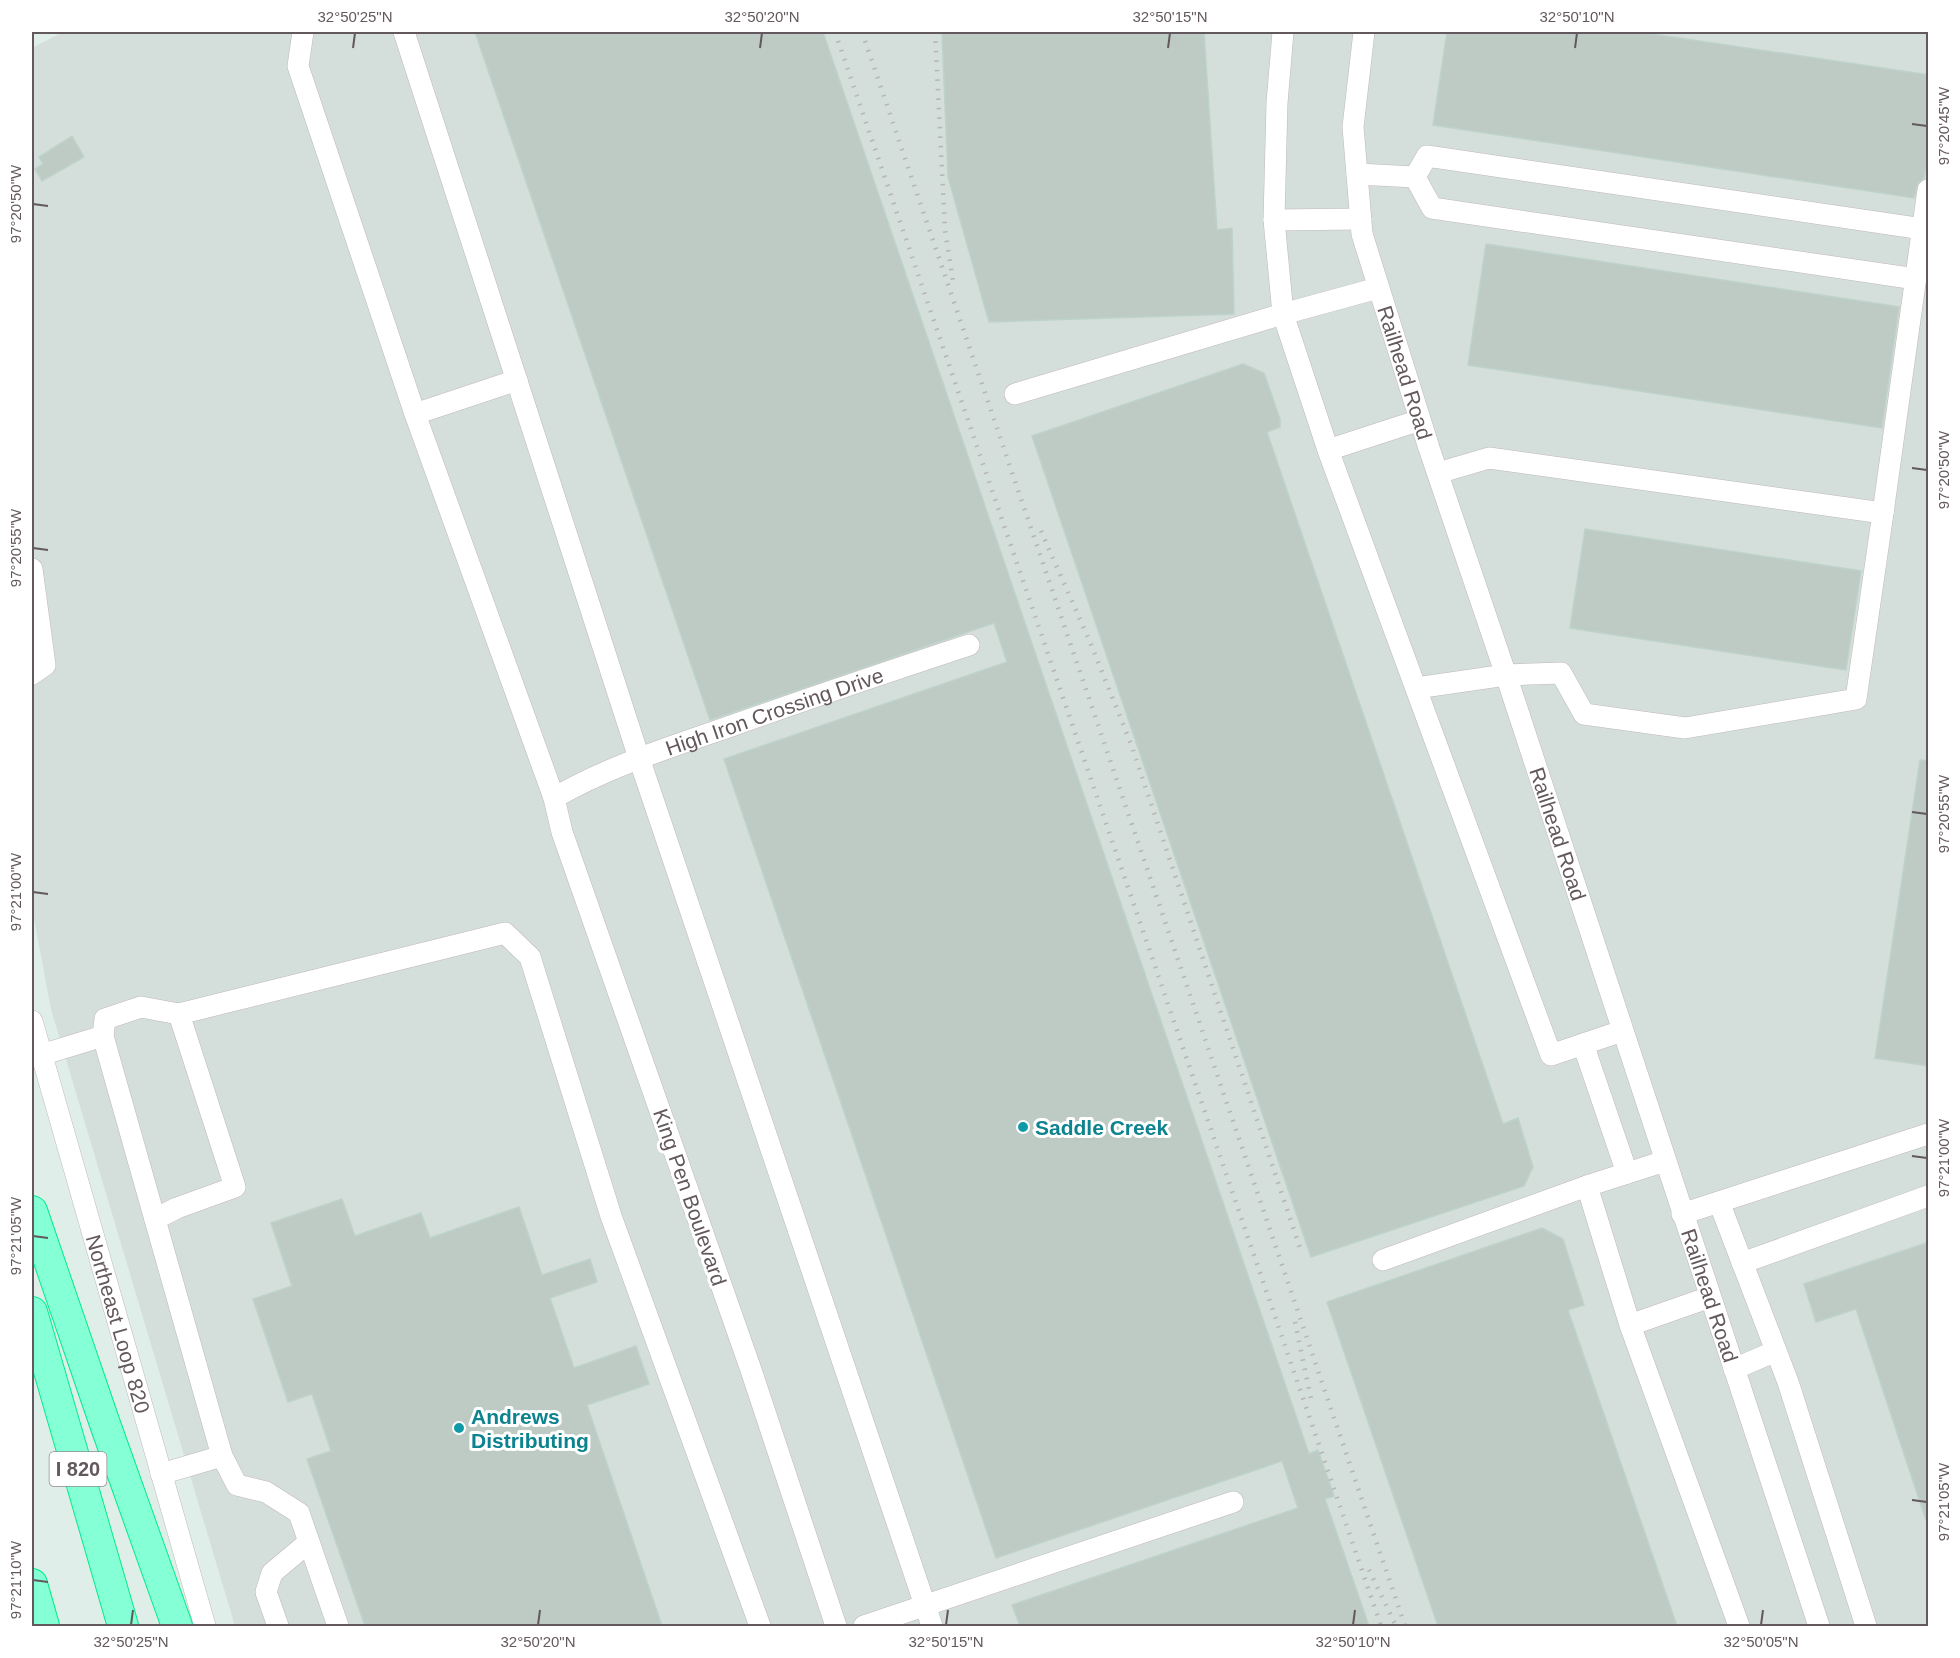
<svg xmlns="http://www.w3.org/2000/svg" width="1960" height="1658" font-family="Helvetica,sans-serif">
<rect width="100%" height="100%" fill="#dfeee9"/>
<path fill="#d4dedb" d="M63 32H1928V1626H235L51 1009 32 908V48Z"/>
<g fill="#becbc5" stroke="#bdd3ca" stroke-width="1.5">
<path d="M475 32H823L1309 1454 1318 1450 1334 1496 1325 1499 1369 1626H1020L1012 1605 1298 1508 1282 1461 996 1558 724 759 1007 662 994 623 710 720Z"/>
<path d="M942 32H1204L1217 230 1232 228 1234 314 989 322 948 177Z"/>
<path d="M1447 32H1639L1929 75V147L1924 178 1918 183 1914 198 1433 125Z"/>
<path d="M72 136 84 157 42 181 35 169 43 164 39 157Z"/>
<path d="M1486 244 1899 307 1882 428 1468 365Z"/>
<path d="M1243 364 1264 373 1280 419V427L1267 432 1503 1124 1518 1118 1533 1167 1524 1186 1311 1257 1032 436Z"/>
<path d="M1585 529 1861 571 1846 670 1570 628Z"/>
<path d="M1920 760 1929 761V1066L1875 1058Z"/>
<path d="M342 1199 355 1236 421 1213 430 1238 519 1207 542 1275 590 1259 597 1282 550 1298 574 1368 636 1346 649 1384 587 1405 662 1626H365L307 1459 331 1451 312 1394 288 1402 253 1299 292 1286 271 1223Z"/>
<path d="M1542 1228 1563 1239 1584 1305 1568 1310 1677 1626H1438L1327 1302Z"/>
<path d="M1929 1242V1519L1926 1520 1856 1309 1816 1322 1804 1284Z"/>
</g>
<g fill="none" stroke-linecap="round" stroke-linejoin="round">
<defs>
<g id="minor">
<path d="M303 32 298 66 415 414"/>
<path d="M404 32 639 758 932 1626"/>
<path id="s1" d="M1364 32 1353 127 1362 234 1429 448 1506 675 1819 1626"/>
<path d="M1357 174 1415 177 1432 208 1916 279"/>
<path d="M1415 177 1427 156 1923 229"/>
<path d="M1274 220 1361 219"/>
<path d="M1378 288 1283 314 1328 450 1551 1055 1622 1031"/>
<path d="M517 380 415 414 554 798"/>
<path d="M1015 394 1283 314 1274 220 1277 103 1283 32"/>
<path d="M1328 450 1420 420"/>
<path d="M1883 513 1928 190"/>
<path d="M32 569 45 665 32 674"/>
<path d="M1416 688 1506 675 1561 673 1584 714 1685 728 1856 699 1883 513 1489 458 1438 473"/>
<path id="s2" d="M32 1021 205 1626"/>
<path d="M103 1036 105 1019 141 1007 179 1014"/>
<path d="M1583 1044 1627 1173"/>
<path d="M41 1055 103 1036 222 1456 161 1474"/>
<path d="M1587 1186 1630 1325 1739 1626"/>
<path d="M1719 1202 1788 1382 1866 1626"/>
<path d="M1682 1214 1928 1134"/>
<path d="M155 1219 177 1208 235 1187 179 1014 505 933 530 957 611 1216 760 1626"/>
<path d="M1383 1260 1587 1186 1665 1161"/>
<path d="M1742 1263 1928 1196"/>
<path d="M1630 1325 1710 1297"/>
<path d="M1734 1369 1776 1351"/>
<path d="M222 1456 237 1485 266 1492 299 1513 338 1626"/>
<path d="M278 1626 266 1592 272 1573 309 1542"/>
<path id="s3" d="M836 1626 750 1367 562 832 554 798C609 766 671 747 731 726 810 698 890 671 969 645"/>
<path d="M864 1626 1233 1502"/>
</g>
<g id="highway">
<path d="M32 1211 105 1424 177 1626"/>
<path d="M32 1312 123 1626"/>
<path d="M32 1584 44 1626"/>
</g>
</defs>
<use href="#minor" stroke="#c1b8bc" stroke-width="22"/>
<use href="#highway" stroke="#00ed8d" stroke-width="32"/>
<use href="#minor" stroke="#fff" stroke-width="21"/>
<use href="#highway" stroke="#85ffd5" stroke-width="30"/>
<g stroke="#b6b4b5" stroke-width="4.5" stroke-dasharray="1.5 8" stroke-linecap="butt">
<path d="M835 32 1381 1626"/>
<path d="M862 32 1405 1626"/>
<path d="M935 32 945 230 953 281"/>
<path d="M1041 531 1090 642 1131 744 1301 1251"/>
<path d="M1295 1322 1312 1404"/>
<path d="M1369 1570 1396 1626"/>
</g>
</g>
<path fill="none" stroke="#63585e" stroke-width="2" d="M353 48 355 33M760 48 762 33M1168 48 1170 33M1575 48 1577 33M1912 124 1927 126M33 204 48 206M1912 468 1927 470M33 548 48 550M1912 812 1927 814M33 892 48 894M1912 1156 1927 1158M33 1236 48 1238M1912 1500 1927 1502M33 1580 48 1582M131 1625 133 1610M538 1625 540 1610M946 1625 948 1610M1353 1625 1355 1610M1761 1625 1763 1610"/>
<g fill="#0f9aa8" stroke="#fff" stroke-width="2">
<circle cx="1023" cy="1127" r="6"/>
<circle cx="459" cy="1428" r="6"/>
</g>
<g text-anchor="middle" dominant-baseline="central" stroke-width="6" stroke-linejoin="round" paint-order="stroke">
<rect fill="#fff" stroke="#928a8e" stroke-width="1.5" x="49.5" y="1452" width="57" height="34" rx="4.5"/>
<g font-size="20" font-weight="bold" fill="#63585e">
<text x="78" y="1469">I 820</text>
</g>
<g font-size="21" fill="#63585e" stroke="#fff">
<text stroke="none"><textPath href="#s1" startOffset="348">Railhead Road</textPath></text>
<text stroke="none"><textPath href="#s3" startOffset="1112">High Iron Crossing Drive</textPath></text>
<text stroke="none"><textPath href="#s1" startOffset="834">Railhead Road</textPath></text>
<text transform="translate(690 1197) rotate(71)">King Pen Boulevard</text>
<text stroke="none"><textPath href="#s1" startOffset="1320">Railhead Road</textPath></text>
<text stroke="none"><textPath href="#s2" startOffset="315">Northeast Loop 820</textPath></text>
</g>
<g font-size="21" font-weight="bold" fill="#0d838f" stroke="#fff" text-anchor="start">
<text x="1035" y="1127">Saddle Creek</text>
<text x="471" y="1416">Andrews<tspan x="471" dy="24">Distributing</tspan></text>
</g>
</g>
<rect width="1960" height="1658" fill="none" stroke="#ffffff" stroke-width="66"/>
<rect x="33" y="33" width="1894" height="1592" fill="none" stroke="#63585e" stroke-width="2"/>
<g font-size="15" text-anchor="middle" fill="#63585e">
<text x="355" y="22">32°50'25"N</text>
<text x="762" y="22">32°50'20"N</text>
<text x="1170" y="22">32°50'15"N</text>
<text x="1577" y="22">32°50'10"N</text>
<text transform="translate(1944 126) rotate(-90)" y="5">97°20'45"W</text>
<text transform="translate(16 204) rotate(-90)" y="5">97°20'50"W</text>
<text transform="translate(1944 470) rotate(-90)" y="5">97°20'50"W</text>
<text transform="translate(16 548) rotate(-90)" y="5">97°20'55"W</text>
<text transform="translate(1944 814) rotate(-90)" y="5">97°20'55"W</text>
<text transform="translate(16 892) rotate(-90)" y="5">97°21'00"W</text>
<text transform="translate(1944 1158) rotate(-90)" y="5">97°21'00"W</text>
<text transform="translate(16 1236) rotate(-90)" y="5">97°21'05"W</text>
<text transform="translate(1944 1502) rotate(-90)" y="5">97°21'05"W</text>
<text transform="translate(16 1580) rotate(-90)" y="5">97°21'10"W</text>
<text x="131" y="1647">32°50'25"N</text>
<text x="538" y="1647">32°50'20"N</text>
<text x="946" y="1647">32°50'15"N</text>
<text x="1353" y="1647">32°50'10"N</text>
<text x="1761" y="1647">32°50'05"N</text>
</g>
</svg>
